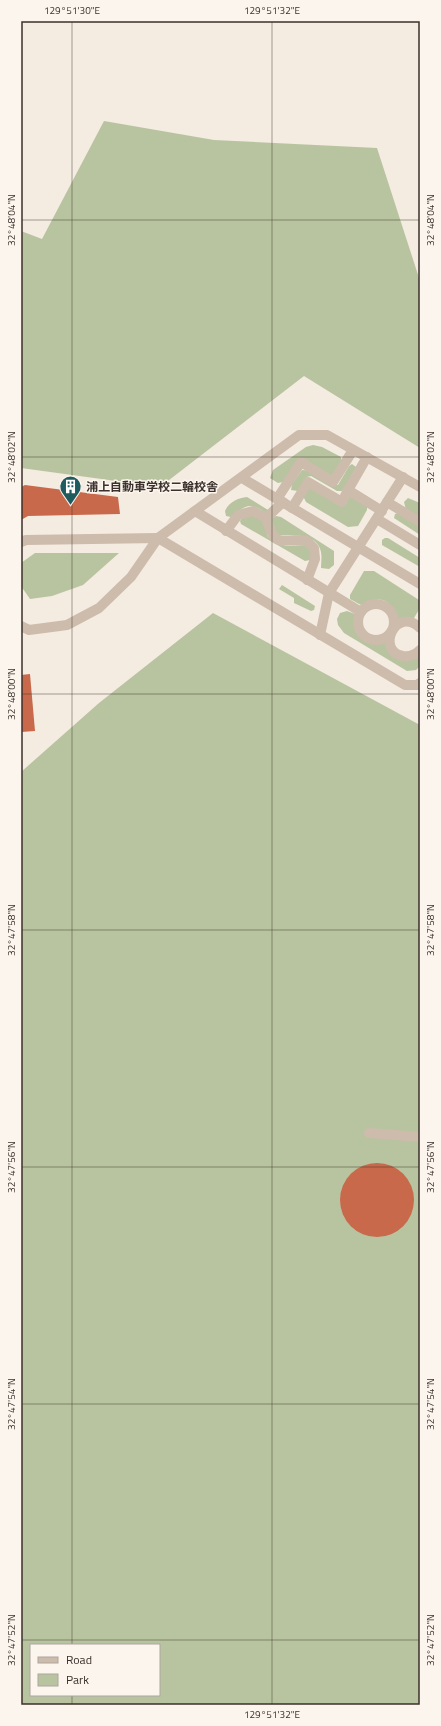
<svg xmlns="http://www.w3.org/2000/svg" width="441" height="1726" font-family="'Titillium Web','Noto Sans JP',sans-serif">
<rect width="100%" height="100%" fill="#f4ebe1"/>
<g fill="#b8c4a0" fill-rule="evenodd">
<path d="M104 121 214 140 377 148 420 281V448L304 376 160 487 21 468V231L42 239Z"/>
<path d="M313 445 322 447 341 457V463L332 476 300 457 283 482 278 483 270 478 273 470 306 447Z"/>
<path d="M352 464 356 467V470L342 491H337L311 476 307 477 298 491 291 490 292 484 302 470C316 470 324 484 338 485L349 466Z"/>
<path d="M308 487 342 506 349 496 367 506V510L358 526 348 527 306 502 303 496Z"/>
<path d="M247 497 268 510 267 513C263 512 260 508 255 507 246 503 237 512 231 517L226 516 225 511C229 502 238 498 247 497Z"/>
<path d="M408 498 420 503V518L406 510 404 502Z"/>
<path d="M399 513 420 526V535L394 518 395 514Z"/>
<path d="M255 515 263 522 268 537 285 546 307 545 311 550 310 560 305 561 241 524 240 521 242 518Z"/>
<path d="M276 516 281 517 334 551V565L329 569 321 568C321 563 322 557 321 552 317 532 292 536 277 535L271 519Z"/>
<path d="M385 538H388L420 558V567L382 545V540Z"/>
<path d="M35 553H119L83 585 52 596 30 599 21 586V563Z"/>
<path d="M364 571H374L419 600 420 608 414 618 397 619C391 598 380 595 361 605L350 599V595Z"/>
<path d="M282 585 315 606 314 610 311 611 294 603V598L279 589Z"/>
<path d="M347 611 355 614C356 637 362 645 385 643L391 654 419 657 420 666 416 670 407 671 344 633 338 625 337 619 340 613Z"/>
<path d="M213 613 420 725V1705H21V772L99 703ZM31 1645H159V1695H31Z"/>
</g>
<g fill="#c8694b">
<path d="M25 485 118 497 120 514 28 516 21 520V487Z"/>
<path d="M30 674 35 731 21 732V675Z"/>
<circle cx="377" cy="1200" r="37"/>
</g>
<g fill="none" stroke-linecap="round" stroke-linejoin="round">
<g stroke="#cdbbac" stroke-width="10">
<path d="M242 478 420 584"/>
<path d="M348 490 367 457"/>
<path d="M277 499 301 462 333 482 353 450"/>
<path d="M387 502 420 522"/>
<path d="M292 508 308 482 342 502 348 490 382 511"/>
<path d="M195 511 361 612"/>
<path d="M266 518 283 502"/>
<path d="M377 519 420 545"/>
<path d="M226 531 238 515 253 511 266 518C276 551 279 537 307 541L314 548 315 559 307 580"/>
<path d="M21 542 26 540 158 538 405 685H417L420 683"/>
<circle cx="376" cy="622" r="18"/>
<path d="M21 626 29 630 67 625 99 608 131 577 158 538 299 435H327L420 487"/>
<path d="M420 628C396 605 375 651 403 656 410 657 415 655 420 650"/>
<path d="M320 635 329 593 403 477"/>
</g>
<path stroke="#cdbbac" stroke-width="10" d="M369 1133 420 1137"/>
</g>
<path fill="none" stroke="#3b302b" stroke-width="1" stroke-opacity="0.45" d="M72 21V1645M272 21V1705M21 220H420M21 457H420M21 694H420M21 930H420M21 1167H420M21 1404H420M21 1640H420M72 1695V1705"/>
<defs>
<symbol id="building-pin" viewBox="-11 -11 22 30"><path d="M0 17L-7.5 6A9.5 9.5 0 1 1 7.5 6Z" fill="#1f5a5e" stroke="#fbf5ee"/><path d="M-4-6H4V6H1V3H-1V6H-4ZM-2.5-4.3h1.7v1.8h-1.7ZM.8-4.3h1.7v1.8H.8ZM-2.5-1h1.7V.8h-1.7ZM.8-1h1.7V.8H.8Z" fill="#fff"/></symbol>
</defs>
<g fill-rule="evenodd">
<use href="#building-pin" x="58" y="474" width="25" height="34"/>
</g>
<g text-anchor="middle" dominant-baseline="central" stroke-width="3" stroke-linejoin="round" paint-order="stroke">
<g font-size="12" font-weight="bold" fill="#3b302b" stroke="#fbf5ee" text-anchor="start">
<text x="86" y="486">浦上自動車学校二輪校舎</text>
</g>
</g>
<rect width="441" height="1726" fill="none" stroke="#fbf5ee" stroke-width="44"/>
<rect x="30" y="1644" width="130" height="52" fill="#fbf5ee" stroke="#aea6a0"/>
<rect x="38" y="1657" width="20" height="6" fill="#cdbbac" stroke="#aea6a0"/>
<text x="66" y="1664" font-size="12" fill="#3b302b">Road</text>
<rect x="38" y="1674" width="20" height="12" fill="#b8c4a0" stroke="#aea6a0"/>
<text x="66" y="1684" font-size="12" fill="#3b302b">Park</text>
<rect x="22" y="22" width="397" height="1682" fill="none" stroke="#3b302b" stroke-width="1.5"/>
<g font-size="10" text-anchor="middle" fill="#3b302b">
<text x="72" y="14">129°51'30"E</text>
<text x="272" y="14">129°51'32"E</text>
<text transform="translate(11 220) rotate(-90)" y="4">32°48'04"N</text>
<text transform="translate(430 220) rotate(-90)" y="4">32°48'04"N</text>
<text transform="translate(11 457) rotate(-90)" y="4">32°48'02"N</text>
<text transform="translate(430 457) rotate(-90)" y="4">32°48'02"N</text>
<text transform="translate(11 694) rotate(-90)" y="4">32°48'00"N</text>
<text transform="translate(430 694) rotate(-90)" y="4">32°48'00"N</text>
<text transform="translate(11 930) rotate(-90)" y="4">32°47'58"N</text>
<text transform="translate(430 930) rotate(-90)" y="4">32°47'58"N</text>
<text transform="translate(11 1167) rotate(-90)" y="4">32°47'56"N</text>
<text transform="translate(430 1167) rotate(-90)" y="4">32°47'56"N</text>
<text transform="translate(11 1404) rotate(-90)" y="4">32°47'54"N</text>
<text transform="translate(430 1404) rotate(-90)" y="4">32°47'54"N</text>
<text transform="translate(11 1640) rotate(-90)" y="4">32°47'52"N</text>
<text transform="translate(430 1640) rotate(-90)" y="4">32°47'52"N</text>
<text x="272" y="1718">129°51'32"E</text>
</g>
</svg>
